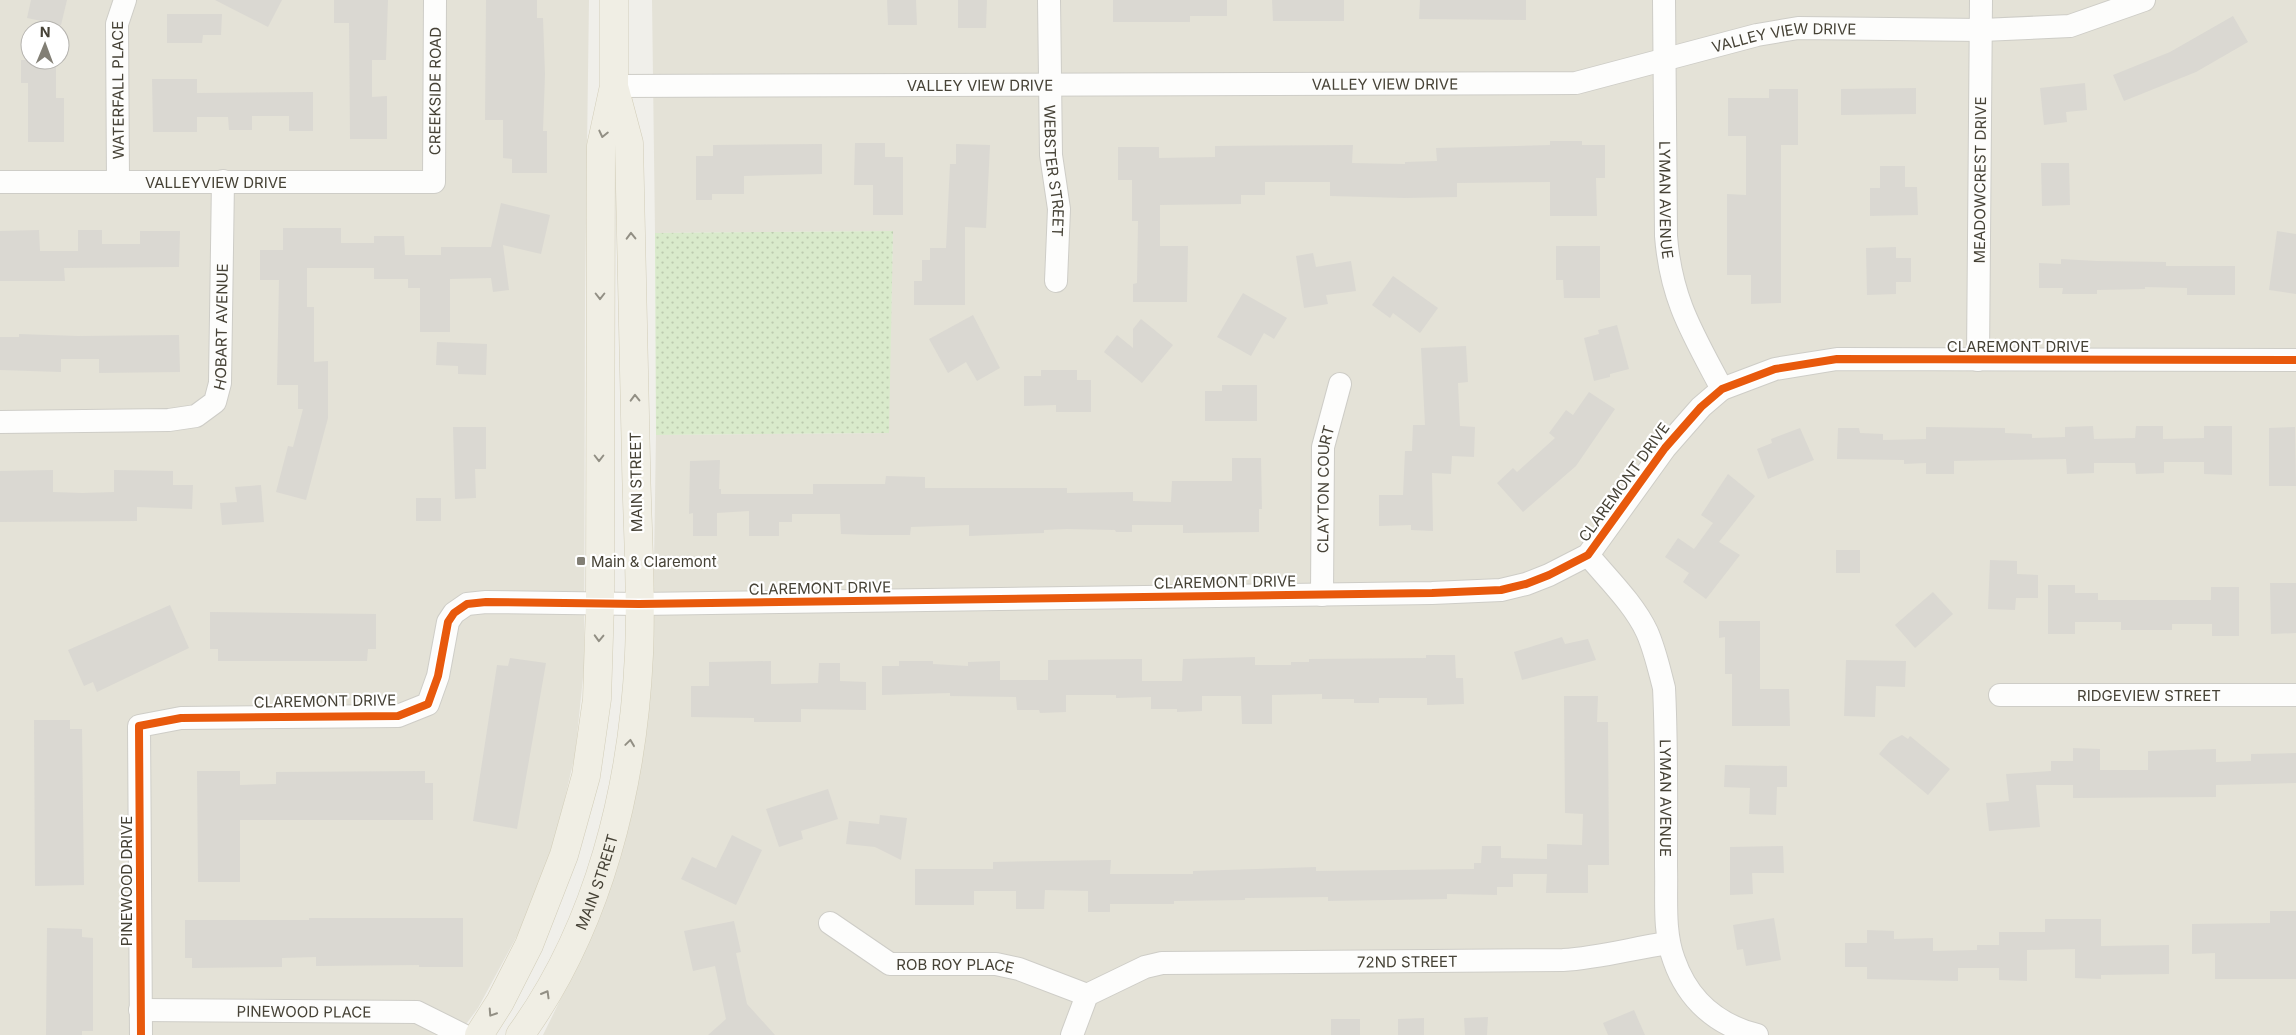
<svg xmlns="http://www.w3.org/2000/svg" width="2296" height="1035" font-family="Inter,sans-serif">
<defs>
<pattern id="grass-dots" width="8" height="8" patternUnits="userSpaceOnUse" patternTransform="scale(1.25)"><rect width="8" height="8" fill="#d9eacb"/><path d="M2 2h.1M6 6h.1" fill="none" stroke="#bccaaf" stroke-width="1.8" stroke-linecap="round"/></pattern>
</defs>
<rect width="100%" height="100%" fill="#f0efea"/>
<g fill="#e4e2d7" fill-rule="evenodd">
<path d="M0 0H589L585 297 584 668 575 755 554 844 525 921 478 1008 458 1035H0ZM30 30H60V60H30Z"/>
<path d="M652 0H2296V1035H543L595 929 632 803 654 564 656 435 888 433 893 231 655 233Z"/>
</g>
<path fill="url(#grass-dots)" d="M893 231 889 433 656 435 655 233Z"/>
<g fill="#dad8d2">
<path d="M31 0H67L61 25 27 18Z"/>
<path d="M215 0H282L268 27Z"/>
<path d="M334 0H388L386 60H372V97L387 96V139H350L349 23H334Z"/>
<path d="M486 0H537V18H543L545 74 543 131H547V173H512V159L503 158V120H485Z"/>
<path d="M887 0H916L917 25H888Z"/>
<path d="M958 0H987L986 28H958Z"/>
<path d="M1113 0H1227V16H1190V22H1113Z"/>
<path d="M1272 0H1344V21H1273Z"/>
<path d="M1420 0H1526V20L1419 19Z"/>
<path d="M167 14H222L221 35H203L202 43H167Z"/>
<path d="M2233 16 2248 42 2196 72 2124 101 2113 75 2170 52Z"/>
<path d="M21 60H56V98H64V142H28V83H21Z"/>
<path d="M152 79H197V93L313 92V131H289V116H252V130H229L228 117H197V132H153Z"/>
<path d="M2085 83 2087 110 2066 112 2067 122 2044 125 2040 88Z"/>
<path d="M1916 88V114L1841 115V89Z"/>
<path d="M1769 89H1798V145H1781V303L1751 304V275H1727V194L1746 195V136H1728V98H1769Z"/>
<path d="M1550 141H1582V145H1605V178H1596L1597 216H1550V182L1457 183V197L1405 198 1330 196V182H1265V195H1241V204L1160 205V246H1188L1187 302H1133V284L1137 283 1138 221H1132V180H1118V147H1159V158L1215 157V146L1353 145 1352 163 1405 164V162L1437 161 1436 148 1550 145Z"/>
<path d="M855 143H885V157H903V215H873V185H854Z"/>
<path d="M822 144V174L744 176V194H712V200H696V156H713V145Z"/>
<path d="M956 144 990 145 986 228 965 227V305H914V281H922V260H930V248H946L950 164H956Z"/>
<path d="M2041 163H2069L2070 205 2042 206Z"/>
<path d="M1880 166H1905V187H1917L1918 215 1870 216V188H1880Z"/>
<path d="M501 203 550 215 541 254 503 245 509 290 493 292 491 278 450 279V332H420V288H408V279H374V268H307V307H314V362L328 361V418L306 500 276 492 288 446 293 447 303 409H298V385H277L279 280H260V250H283V228H341V243H374V236H404L405 255H441V247H491Z"/>
<path d="M39 230 40 251H78V230H102V244H140V231H180L179 267 64 268 65 281H0V231Z"/>
<path d="M2277 231 2296 234V294L2269 290Z"/>
<path d="M1556 246H1600V298H1564L1563 280H1556Z"/>
<path d="M1896 247V258H1911V282H1896V294L1867 295 1866 248Z"/>
<path d="M1313 253 1316 267 1351 261 1356 291 1326 295 1328 304 1304 308 1296 256Z"/>
<path d="M2061 259 2097 261 2166 262V266H2235V295H2187V288L2145 287V289L2097 290V294H2062L2063 288H2039V263L2061 264Z"/>
<path d="M1393 276 1438 308 1420 333 1393 313 1390 318 1372 305Z"/>
<path d="M1243 293 1287 318 1274 339 1264 333 1251 356 1217 337Z"/>
<path d="M973 315 1000 368 977 381 966 362 948 373 929 339Z"/>
<path d="M1141 319 1173 345 1142 383 1104 352 1117 335 1133 348V329Z"/>
<path d="M1617 325 1629 369 1610 374V377L1594 381 1584 338 1599 334 1598 330Z"/>
<path d="M19 334 78 336 179 335 180 372 99 373V359H61V372L0 370V337H19Z"/>
<path d="M437 342 487 344 486 375 458 374V366L436 365Z"/>
<path d="M1466 346 1468 382 1458 383 1460 426 1475 427 1474 457 1452 456 1451 474 1432 473 1433 531 1411 530V525L1379 526V495H1403L1405 451H1412L1413 425H1425L1421 348Z"/>
<path d="M1041 370H1077V380H1091V412H1056V405L1024 406V376H1041Z"/>
<path d="M1222 385H1257V421H1205V391H1222Z"/>
<path d="M1589 392 1615 409 1576 466 1523 512 1497 483 1513 468 1517 472 1555 438 1549 433 1566 410 1573 415Z"/>
<path d="M2093 426 2094 439 2135 438 2136 426H2163V439L2204 438V426H2232V475L2204 474V462H2164V473L2136 474 2135 463H2094V473L2067 474 2066 459 1954 461V474H1926V463L1904 464V460L1837 459 1838 428H1859L1860 433 1883 434V440L1926 439V427L2005 428V433L2032 434V438L2065 437V427Z"/>
<path d="M453 427H486V469H475L476 498 455 499Z"/>
<path d="M2295 427 2296 486H2269V428Z"/>
<path d="M1800 428 1814 460 1768 479 1757 449 1772 443 1771 439Z"/>
<path d="M1232 458H1261L1262 509H1259V532L1183 533V525H1132V532H1116L1115 530 1067 529 1044 530V533L969 536V525L911 527 910 535H870L841 534 840 514H792V522H779V536H749V511L717 513V536H693V513L689 514 690 461 720 460 719 489H721V494H813V484H885L886 476 925 477V488H1067V493L1133 492V501L1171 502 1172 481H1232Z"/>
<path d="M53 470V492L82 493 114 492V470L173 471V485H193L192 509 137 507V521L0 522V471Z"/>
<path d="M1728 474 1755 496 1719 542 1740 555 1706 599 1683 582 1689 573 1665 557 1678 538 1694 549 1713 523 1701 515Z"/>
<path d="M261 485 264 522 222 525 220 503 237 502 235 487Z"/>
<rect x="416" y="498" width="25" height="23"/>
<rect x="1836" y="550" width="24" height="23"/>
<path d="M1990 560 2017 561V574L2038 575V598H2016L2015 610 1988 609Z"/>
<path d="M2270 583H2296V633L2271 634Z"/>
<path d="M2048 585H2075V593H2098V600H2211V587H2239V636H2212V624H2172V630H2121V622H2075V634H2048Z"/>
<path d="M1933 592 1953 614 1915 648 1895 625Z"/>
<path d="M170 605 189 648 97 692 93 682 84 686 68 650Z"/>
<path d="M210 612 376 614V649H368L367 661H218V649H210Z"/>
<path d="M1719 621H1760V689H1789L1790 726H1732V674H1725V637L1719 638Z"/>
<path d="M1562 637 1565 644 1588 639 1596 660 1522 680 1514 652Z"/>
<path d="M1426 655H1455L1456 678H1463L1464 704 1427 705V698H1379V703H1354V699H1322V694L1272 695V724H1242L1241 696H1202V711L1177 712V709H1151V697L1116 698V695H1066V712L1040 713 1039 710H1017L1016 697 950 696V693L882 695V666H899V661H933V664L968 666V662L1000 661V680H1048V660L1142 659V681H1182L1183 659 1255 657V665H1291V662H1309V659L1426 658Z"/>
<path d="M510 658 546 663 517 829 473 821 497 665 508 666Z"/>
<path d="M1846 660 1906 661 1905 687 1876 686 1875 717 1844 716Z"/>
<path d="M771 661V684L818 683 819 663H840V681L866 682V710L801 709V722H754V718L691 717V686H709V662Z"/>
<path d="M1564 696H1598L1597 722H1608L1609 865H1588V893H1546L1547 874H1513V887H1497V895L1447 894V899L1328 901V897L1245 898V900L1174 901V904H1110V912H1088V891L1045 890 1044 909H1016V891H974V905H915V869H993V862L1111 860 1110 874H1193V871L1316 867V871L1474 869V863H1481L1482 846H1501V858L1547 859V844L1582 845 1583 814 1565 813Z"/>
<path d="M34 720H70V729H82L84 885 35 886Z"/>
<path d="M1902 735 1908 739 1910 736 1950 769 1928 795 1879 754 1890 741Z"/>
<path d="M2073 748 2100 749V770H2148V751L2216 749V762L2251 761V754L2296 753V783L2216 785V797L2073 798V785H2036L2040 827 1989 831 1986 803 2009 801 2006 774 2051 771V761H2073Z"/>
<path d="M1725 765 1787 766V787H1777L1776 815 1749 814 1750 788 1724 787Z"/>
<path d="M197 771H240V785L276 784V772L425 771V783H433V820H240V882H198Z"/>
<path d="M828 789 838 819 801 831 803 839 779 847 766 809Z"/>
<path d="M880 815 907 818 901 860 875 847 846 844 849 821 879 824Z"/>
<path d="M732 835 762 850 736 905 681 879 692 857 716 868Z"/>
<path d="M1783 846 1784 873H1752L1753 894 1730 895V847Z"/>
<path d="M2270 911H2296V979H2215V953L2192 954V924L2270 923Z"/>
<path d="M309 918H463V967H419V965L316 966V957L282 958V967L192 968V958H185V920H309Z"/>
<path d="M1774 918 1781 960 1746 966 1743 949 1737 950 1733 925Z"/>
<path d="M2045 919H2101V946L2169 945V974L2101 975V979L2075 978V949L2027 950V981L1999 980V968H1958V981L1867 979V967H1845V943H1867V930L1894 931V939L1933 938V951L1977 950V945H1999V932H2045Z"/>
<path d="M734 921 741 952 736 953 747 1004 775 1035H708L726 1019 715 966 693 971 684 931Z"/>
<path d="M47 928 82 929V937L93 938V1031H82V1035H46Z"/>
<path d="M1634 1010 1645 1035H1608L1603 1023Z"/>
<path d="M1488 1017 1487 1035H1465L1464 1018Z"/>
<path d="M1424 1018V1035H1398V1019Z"/>
<rect x="1331" y="1019" width="29" height="16"/>
</g>
<g fill="none" stroke-linecap="round" stroke-linejoin="round">
<defs>
<g id="minor">
<path id="s1" d="M1049 0 1051 155 1059 209 1056 281"/>
<path id="s2" d="M1664 0 1666 236C1671 300 1693 334 1722 389"/>
<path id="s3" d="M614 86 1576 83 1757 35 1798 28 1982 30 2070 26 2144 0"/>
<path id="s4" d="M0 182H434L435 0"/>
<path id="s5" d="M118 182 117 24 125 0"/>
<path id="s6" d="M1978 360 1981 0"/>
<path id="s7" d="M0 422 169 420 196 416 215 402 220 383 223 181"/>
<path id="s8" d="M1588 555C1608 579 1634 604 1647 632 1655 650 1659 669 1664 688 1667 747 1666 807 1666 866 1667 897 1663 931 1674 960 1688 1000 1717 1025 1757 1035"/>
<path id="s9" d="M1322 595 1323 447 1340 384"/>
<path id="s10" d="M2000 695H2296"/>
<path id="s11" d="M830 923 890 964H996L1019 969 1087 995"/>
<path id="s12" d="M140 1010 417 1012 463 1035"/>
<path d="M141 1035 139 726 181 718 398 716 428 704 438 676 448 622 454 613 467 604 486 602 639 604 1432 593 1501 590 1526 584 1549 575 1588 555 1665 448 1701 407 1722 389 1775 369 1837 359 2296 360"/>
<path id="s13" d="M1072 1035 1087 995 1145 967 1162 963 1563 960C1599 958 1633 948 1668 943"/>
</g>
<g id="major">
<path d="M479 1035 500 1002 529 945 564 855 586 776 597 699 600 604 601 146 614 86V0"/>
<path id="s14" d="M520 1035C599 926 633 787 639 654 642 590 637 525 636 461 634 355 631 249 629 143L615 90"/>
</g>
</defs>
<use href="#minor" stroke="#cecdc7" stroke-width="24"/>
<use href="#major" stroke="#d2cdb8" stroke-width="29"/>
<use href="#minor" stroke="#fdfdfc" stroke-width="22"/>
<use href="#major" stroke="#f0eee4" stroke-width="28"/>
<defs>
<path id="cycleway" d="M141 1035 139 726 181 718 398 716 428 704 438 676 448 622 454 613 467 604 486 602 639 604 1432 593 1501 590 1526 584 1549 575 1588 555 1665 448 1701 407 1722 389 1775 369 1837 359 2296 360"/>
</defs>
<use href="#cycleway" stroke="#fff" stroke-width="11"/>
<use href="#cycleway" stroke="#e8590c" stroke-width="8"/>
</g>
<defs><path id="oneway-chevron" d="M-2-3.5L2.5 0L-2 3.5" fill="none" stroke-width="1.6" stroke-linecap="round" stroke-linejoin="round" transform="scale(1.25)"/></defs>
<g stroke="#928f84">
<use href="#oneway-chevron" transform="translate(603 134) rotate(103)"/>
<use href="#oneway-chevron" transform="translate(631 236) rotate(-91)"/>
<use href="#oneway-chevron" transform="translate(600 296) rotate(90)"/>
<use href="#oneway-chevron" transform="translate(635 398) rotate(-91)"/>
<use href="#oneway-chevron" transform="translate(599 458) rotate(90)"/>
<use href="#oneway-chevron" transform="translate(599 638) rotate(92)"/>
<use href="#oneway-chevron" transform="translate(630 743) rotate(-82)"/>
<use href="#oneway-chevron" transform="translate(546 994) rotate(-60)"/>
<use href="#oneway-chevron" transform="translate(492 1013) rotate(123)"/>
</g>
<rect fill="#827f75" stroke="#fff" stroke-width="2" x="576" y="556" width="10" height="10" rx="2.5"/>
<g text-anchor="middle" dominant-baseline="central" stroke-width="4.5" stroke-linejoin="round" paint-order="stroke">
<g font-size="15" fill="#464236" stroke="#fff">
<text stroke="none"><textPath href="#s3" startOffset="1176">VALLEY VIEW DRIVE</textPath></text>
<text stroke="none"><textPath href="#s3" startOffset="771">VALLEY VIEW DRIVE</textPath></text>
<text stroke="none"><textPath href="#s3" startOffset="366">VALLEY VIEW DRIVE</textPath></text>
<text stroke="none"><textPath href="#s5" startOffset="92">WATERFALL PLACE</textPath></text>
<text stroke="none"><textPath href="#s4" startOffset="525">CREEKSIDE ROAD</textPath></text>
<text stroke="none"><textPath href="#s1" startOffset="171">WEBSTER STREET</textPath></text>
<text stroke="none"><textPath href="#s6" startOffset="180">MEADOWCREST DRIVE</textPath></text>
<text stroke="none"><textPath href="#s4" startOffset="216">VALLEYVIEW DRIVE</textPath></text>
<text stroke="none"><textPath href="#s2" startOffset="200">LYMAN AVENUE</textPath></text>
<text stroke="none"><textPath href="#s7" startOffset="296">HOBART AVENUE</textPath></text>
<text x="2018" y="346">CLAREMONT DRIVE</text>
<text transform="translate(636 482) rotate(-91)">MAIN STREET</text>
<text transform="translate(1624 482) rotate(-54)">CLAREMONT DRIVE</text>
<text stroke="none"><textPath href="#s9" startOffset="106">CLAYTON COURT</textPath></text>
<text transform="translate(1225 582) rotate(-1)">CLAREMONT DRIVE</text>
<text transform="translate(820 588) rotate(-1)">CLAREMONT DRIVE</text>
<text stroke="none"><textPath href="#s10" startOffset="149">RIDGEVIEW STREET</textPath></text>
<text transform="translate(325 701) rotate(-1)">CLAREMONT DRIVE</text>
<text stroke="none"><textPath href="#s8" startOffset="266">LYMAN AVENUE</textPath></text>
<text transform="translate(126 881) rotate(-90)">PINEWOOD DRIVE</text>
<text stroke="none"><textPath href="#s14" startOffset="172">MAIN STREET</textPath></text>
<text stroke="none"><textPath href="#s13" startOffset="370">72ND STREET</textPath></text>
<text stroke="none"><textPath href="#s11" startOffset="138">ROB ROY PLACE</textPath></text>
<text stroke="none"><textPath href="#s12" startOffset="164">PINEWOOD PLACE</textPath></text>
</g>
<g font-size="15" fill="#464236" stroke="#fff" text-anchor="start">
<text x="591" y="561">Main &amp; Claremont</text>
</g>
</g>
<g transform="translate(45 45) rotate(1)"><circle r="24" fill="#ffffff" stroke="#b5b3af"/>
<path d="M0-4L9 19L0 12L-9 19Z" fill="#827f75"/>
<text y="-8" font-size="14" font-weight="bold" text-anchor="middle" fill="#464236">N</text>
</g>
</svg>
